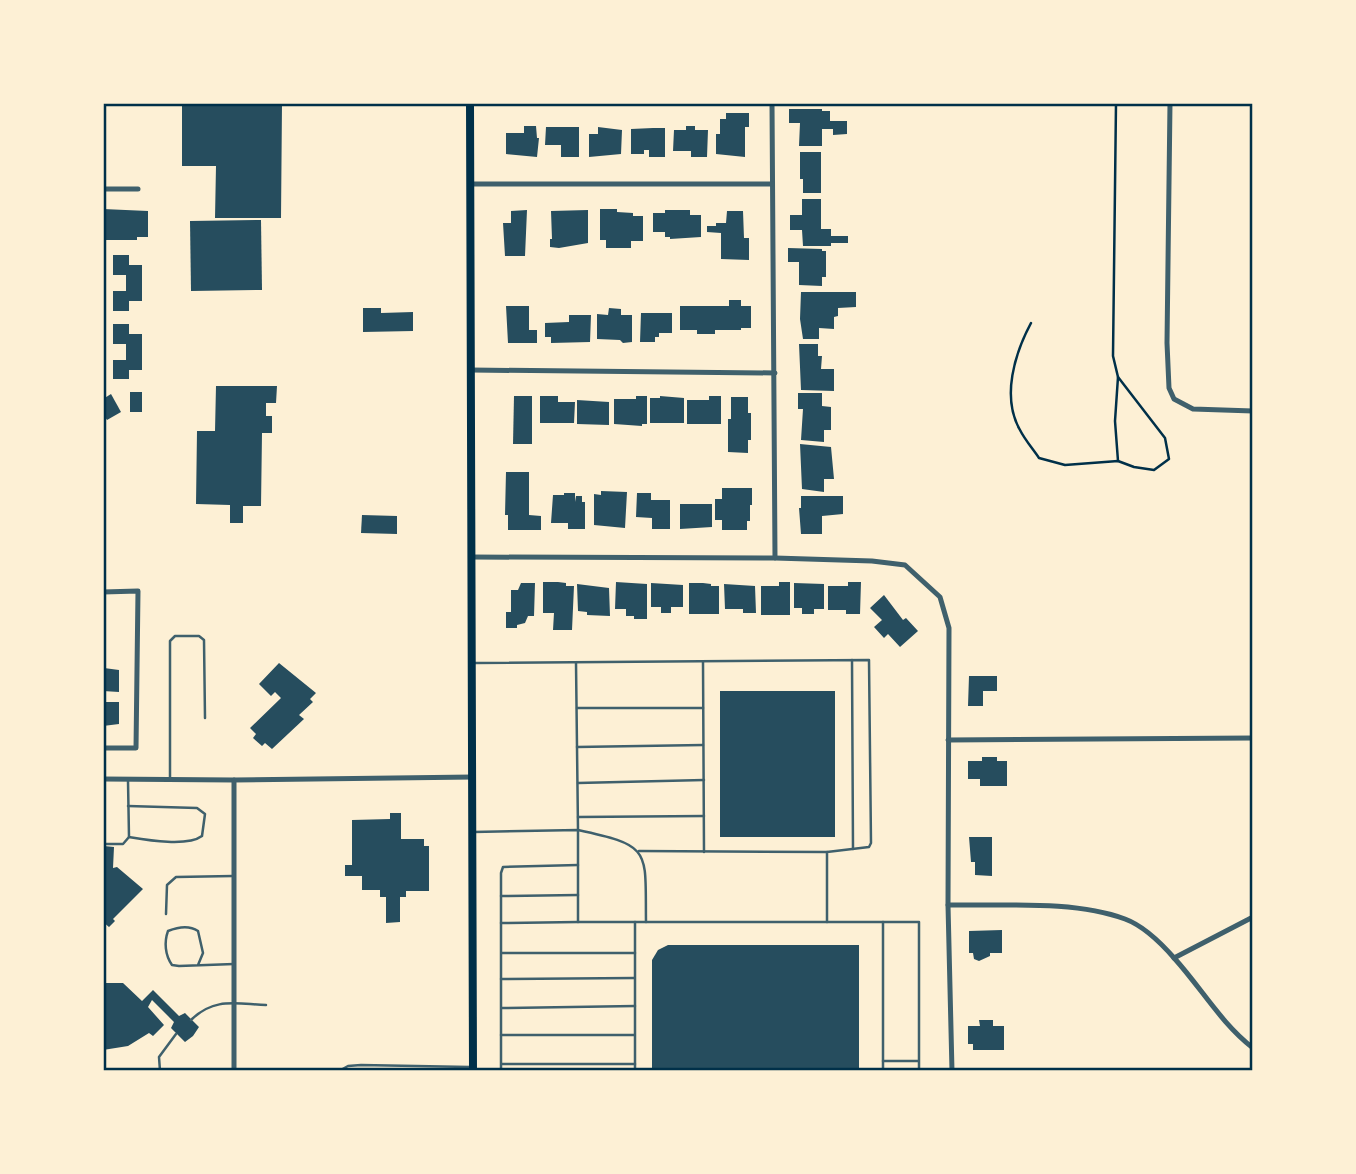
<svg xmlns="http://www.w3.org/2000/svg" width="1356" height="1174" font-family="'Golos Text',sans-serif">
<rect width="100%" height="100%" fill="#fdf0d5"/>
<g fill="#264d5e">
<path d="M182 103H282L281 218H215L216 166H182Z"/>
<path d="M789 109H822V111H830V121H847V134L833 135V129H822V146H799L800 123H789Z"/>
<path d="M726 113H749V127H745V157L716 154V134H720V119H726Z"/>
<path d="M524 126H536L537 138H539L537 157 506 154V133H524Z"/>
<path d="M686 126H695V130H708L707 157H691V151H673L674 130H686Z"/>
<path d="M546 127H579V157H561V145H545Z"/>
<path d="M598 127 622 130 621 154 589 157V134H598Z"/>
<path d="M653 128H665V157H649V150H644V154H631V129Z"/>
<path d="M800 152H821V193H803V179H800Z"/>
<path d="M802 199H821V229H831V236H848V243H831V246H803L802 230H790V215H802Z"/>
<path d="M103 209 148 211V237H137V240H103Z"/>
<path d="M600 209H617V212L633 213V216H643V241H631V248H606V240H600Z"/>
<path d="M527 210 525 256H505L503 223H511V211Z"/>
<path d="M588 210V243L559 248 550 247V239H552L551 211Z"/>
<path d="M665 210H690V215H701V237L670 239V237H665V232H653V213H665Z"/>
<path d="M727 211H743L744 238H749V260L721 259V233L707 232V226H716V223H726Z"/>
<path d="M261 220 262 290 191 291 190 221Z"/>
<path d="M788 248 822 249V251H826V277H822V286L799 285V262H788Z"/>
<path d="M113 255H129V265H142V301H129V311H113V291H126V275H113Z"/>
<path d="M801 292H856V307L838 308V316L834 317V329L819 328V339H803L800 319Z"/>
<path d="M729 300H741V306H751V328H741V330H715V334H697V330H680V306H729Z"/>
<path d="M506 306H529V330H537V343H508Z"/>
<path d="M363 308H381V313L413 312V331L363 332Z"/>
<path d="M609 308 621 309V315H632V342L623 343 620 340 597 339V314L608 315Z"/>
<path d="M641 313H672V333H659V337H655V342H640Z"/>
<path d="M569 315H591L590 342 551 343V337H545V323L569 322Z"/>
<path d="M113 324H129V334H142V370H129V379H113V360H126V344H113Z"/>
<path d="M799 344H818V356H822L821 369H834V391L801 390Z"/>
<path d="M216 386H277L276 403H266V416H272V433H262L261 506H243V523H230V505L196 504 197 431H215Z"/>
<rect x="130" y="392" width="12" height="20"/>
<path d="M798 393H822V406L831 407V430H824V442L801 440 803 409H798Z"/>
<path d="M111 394 121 412 107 420 103 414V399Z"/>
<path d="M514 396H532V444H513Z"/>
<path d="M540 396H558V402H575L574 423H540Z"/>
<path d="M636 396H647V424H642V426L614 424V399H636Z"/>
<path d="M660 396 684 398V423H650V398H660Z"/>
<path d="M709 396H721V424H687V400H709Z"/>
<path d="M731 397H748V413H751V440H748V453L728 452V419H731Z"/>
<path d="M577 400 609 402V425L577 424Z"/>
<path d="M800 444 831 447 834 479H824V492L802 489Z"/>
<path d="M506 472H529V515L541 516V530H508V515H505Z"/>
<path d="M722 488H752V505H750V521H747V530H722V520H715V499H722Z"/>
<path d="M601 491 627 492 625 528 594 525V494L601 495Z"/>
<path d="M564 493H575V502L576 496H582V502H585V529H568V523H551L553 495H564Z"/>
<path d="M637 493H651V500H670V529H652V518L636 517Z"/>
<path d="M801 496H843V514L822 516V534H801L799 508H801Z"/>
<path d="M680 504H712V527L680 529Z"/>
<path d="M362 515 397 516V534L361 533Z"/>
<path d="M543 582H558L566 583V586H574L572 630H553L554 613H543Z"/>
<path d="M616 582 647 584V619H634V616H626V609H615Z"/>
<path d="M779 582H790V615H761V586H779Z"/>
<path d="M848 582H861L860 614H846V610H828V586H848Z"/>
<path d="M521 583H535L534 616H528L525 623 517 625V628H506V612H511V590H518Z"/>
<path d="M651 583 683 585V607H671V613H661V607H651Z"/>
<path d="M689 583H703L711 584V586H719V614H689Z"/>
<path d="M794 583 824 584V609H814V614H802V608H794Z"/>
<path d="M577 584 609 588 610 616 587 615V612L578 611Z"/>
<path d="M724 584 755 586 756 613H743V609H725Z"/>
<path d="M884 595 903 620 906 618 918 631 900 647 888 634 884 638 874 627 882 620 870 608Z"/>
<path d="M279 663 316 693 310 699 313 702 299 715 304 719 272 749 265 743 262 746 253 738 256 734 250 728 281 698 275 692 271 696 259 684Z"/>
<path d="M104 668 119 670V692L103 691Z"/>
<path d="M969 676H997V691H983V706H968Z"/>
<rect x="720" y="691" width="115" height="146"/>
<path d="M103 702H119V724L103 726Z"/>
<path d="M982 757H997V761H1007V786H980V779H968V761H982Z"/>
<path d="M390 813H401V839H424V846H429V891H406V897H400V922L386 923V897H380V890H362V876H345V865H352V820L390 819Z"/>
<path d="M969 837H992V876L975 875V862H971Z"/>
<path d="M104 846 114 847 113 868 117 867 143 889 113 919 115 921 109 927 103 922V869L105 870 106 863 104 861Z"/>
<path d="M1002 930V953H990V956L979 961 974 959 973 953H969V931Z"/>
<path d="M668 945H859V1071H652V960L658 950Z"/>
<path d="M103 983H123L142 1001 153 990 179 1016 185 1013 199 1027 193 1036 185 1042 171 1028 174 1022 152 1000 148 1007 164 1025 153 1036 149 1033 128 1046 103 1050Z"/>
<path d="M979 1020H993V1026H1004V1050H973V1044H968V1026H980Z"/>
</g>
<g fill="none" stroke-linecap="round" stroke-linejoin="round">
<g stroke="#003049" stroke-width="2.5">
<path d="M1031 323C1015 353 1001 397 1020 430 1025 440 1033 449 1039 458L1065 465 1118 461 1134 467 1154 470 1169 459 1165 438 1118 377 1113 356 1116 103"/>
<path d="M1118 377 1115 421 1118 461"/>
</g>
<g stroke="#3f606c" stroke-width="2.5">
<path d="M852 660 853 849"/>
<path d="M703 662 704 852"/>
<path d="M474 663 869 660 871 843 869 847 827 852V922"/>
<path d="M576 663 578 830C653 846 645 850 646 922"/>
<path d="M577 708H703"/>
<path d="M577 747 703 745"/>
<path d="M170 779V641L175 636H199L204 640 205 718"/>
<path d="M578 783 704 780"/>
<path d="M128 806 197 808 205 814 202 836C187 847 147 840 129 837"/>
<path d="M578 817 704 816"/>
<path d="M473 832 578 830V922H919V1071"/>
<path d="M103 844H123L129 837 128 781"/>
<path d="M639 851 827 852"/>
<path d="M501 896 578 895"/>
<path d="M166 914 167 885 176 877 233 876"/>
<path d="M635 922V1071"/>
<path d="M883 922V1071"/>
<path d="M501 923 578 922"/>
<path d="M502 953H635"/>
<path d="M198 965 203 953 198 931C189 925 178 927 168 931 164 942 165 955 172 965L179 966 234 964"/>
<path d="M501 979 634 978"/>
<path d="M502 1008 635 1006"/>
<path d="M191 1020C214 997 236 1004 266 1005"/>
<path d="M501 1035H634"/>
<path d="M883 1061H918"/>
<path d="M502 1064H635"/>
<path d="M160 1071 159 1057 176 1034"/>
<path d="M339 1071 348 1066 361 1065 470 1067"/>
<path d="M501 1071V873L503 867 578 865"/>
</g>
<g stroke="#3f606c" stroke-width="5">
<path d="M772 103 775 558"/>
<path d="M1170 103 1167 343 1169 388 1174 399 1193 409 1253 411"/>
<path d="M470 184H772"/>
<path d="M103 189H138"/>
<path d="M471 370 775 373"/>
<path d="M471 557 775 558 872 561 905 565 940 597 949 628 948 905 952 1071"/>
<path d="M103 592 138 591 136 748H103"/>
<path d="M948 740 1253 738"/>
<path d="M103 779 234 780"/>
<path d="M948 905C1003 906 1074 900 1125 919 1144 926 1162 944 1175 959 1202 989 1221 1023 1253 1048"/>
<path d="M1174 958 1253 917"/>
<path d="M234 1071V780L473 777"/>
</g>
<path stroke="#003049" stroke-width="8" d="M470 103 473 1071"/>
</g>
<rect width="1356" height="1174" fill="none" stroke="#fdf0d5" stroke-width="210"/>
<rect x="105" y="105" width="1146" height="964" fill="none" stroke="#003049" stroke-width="2.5"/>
</svg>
